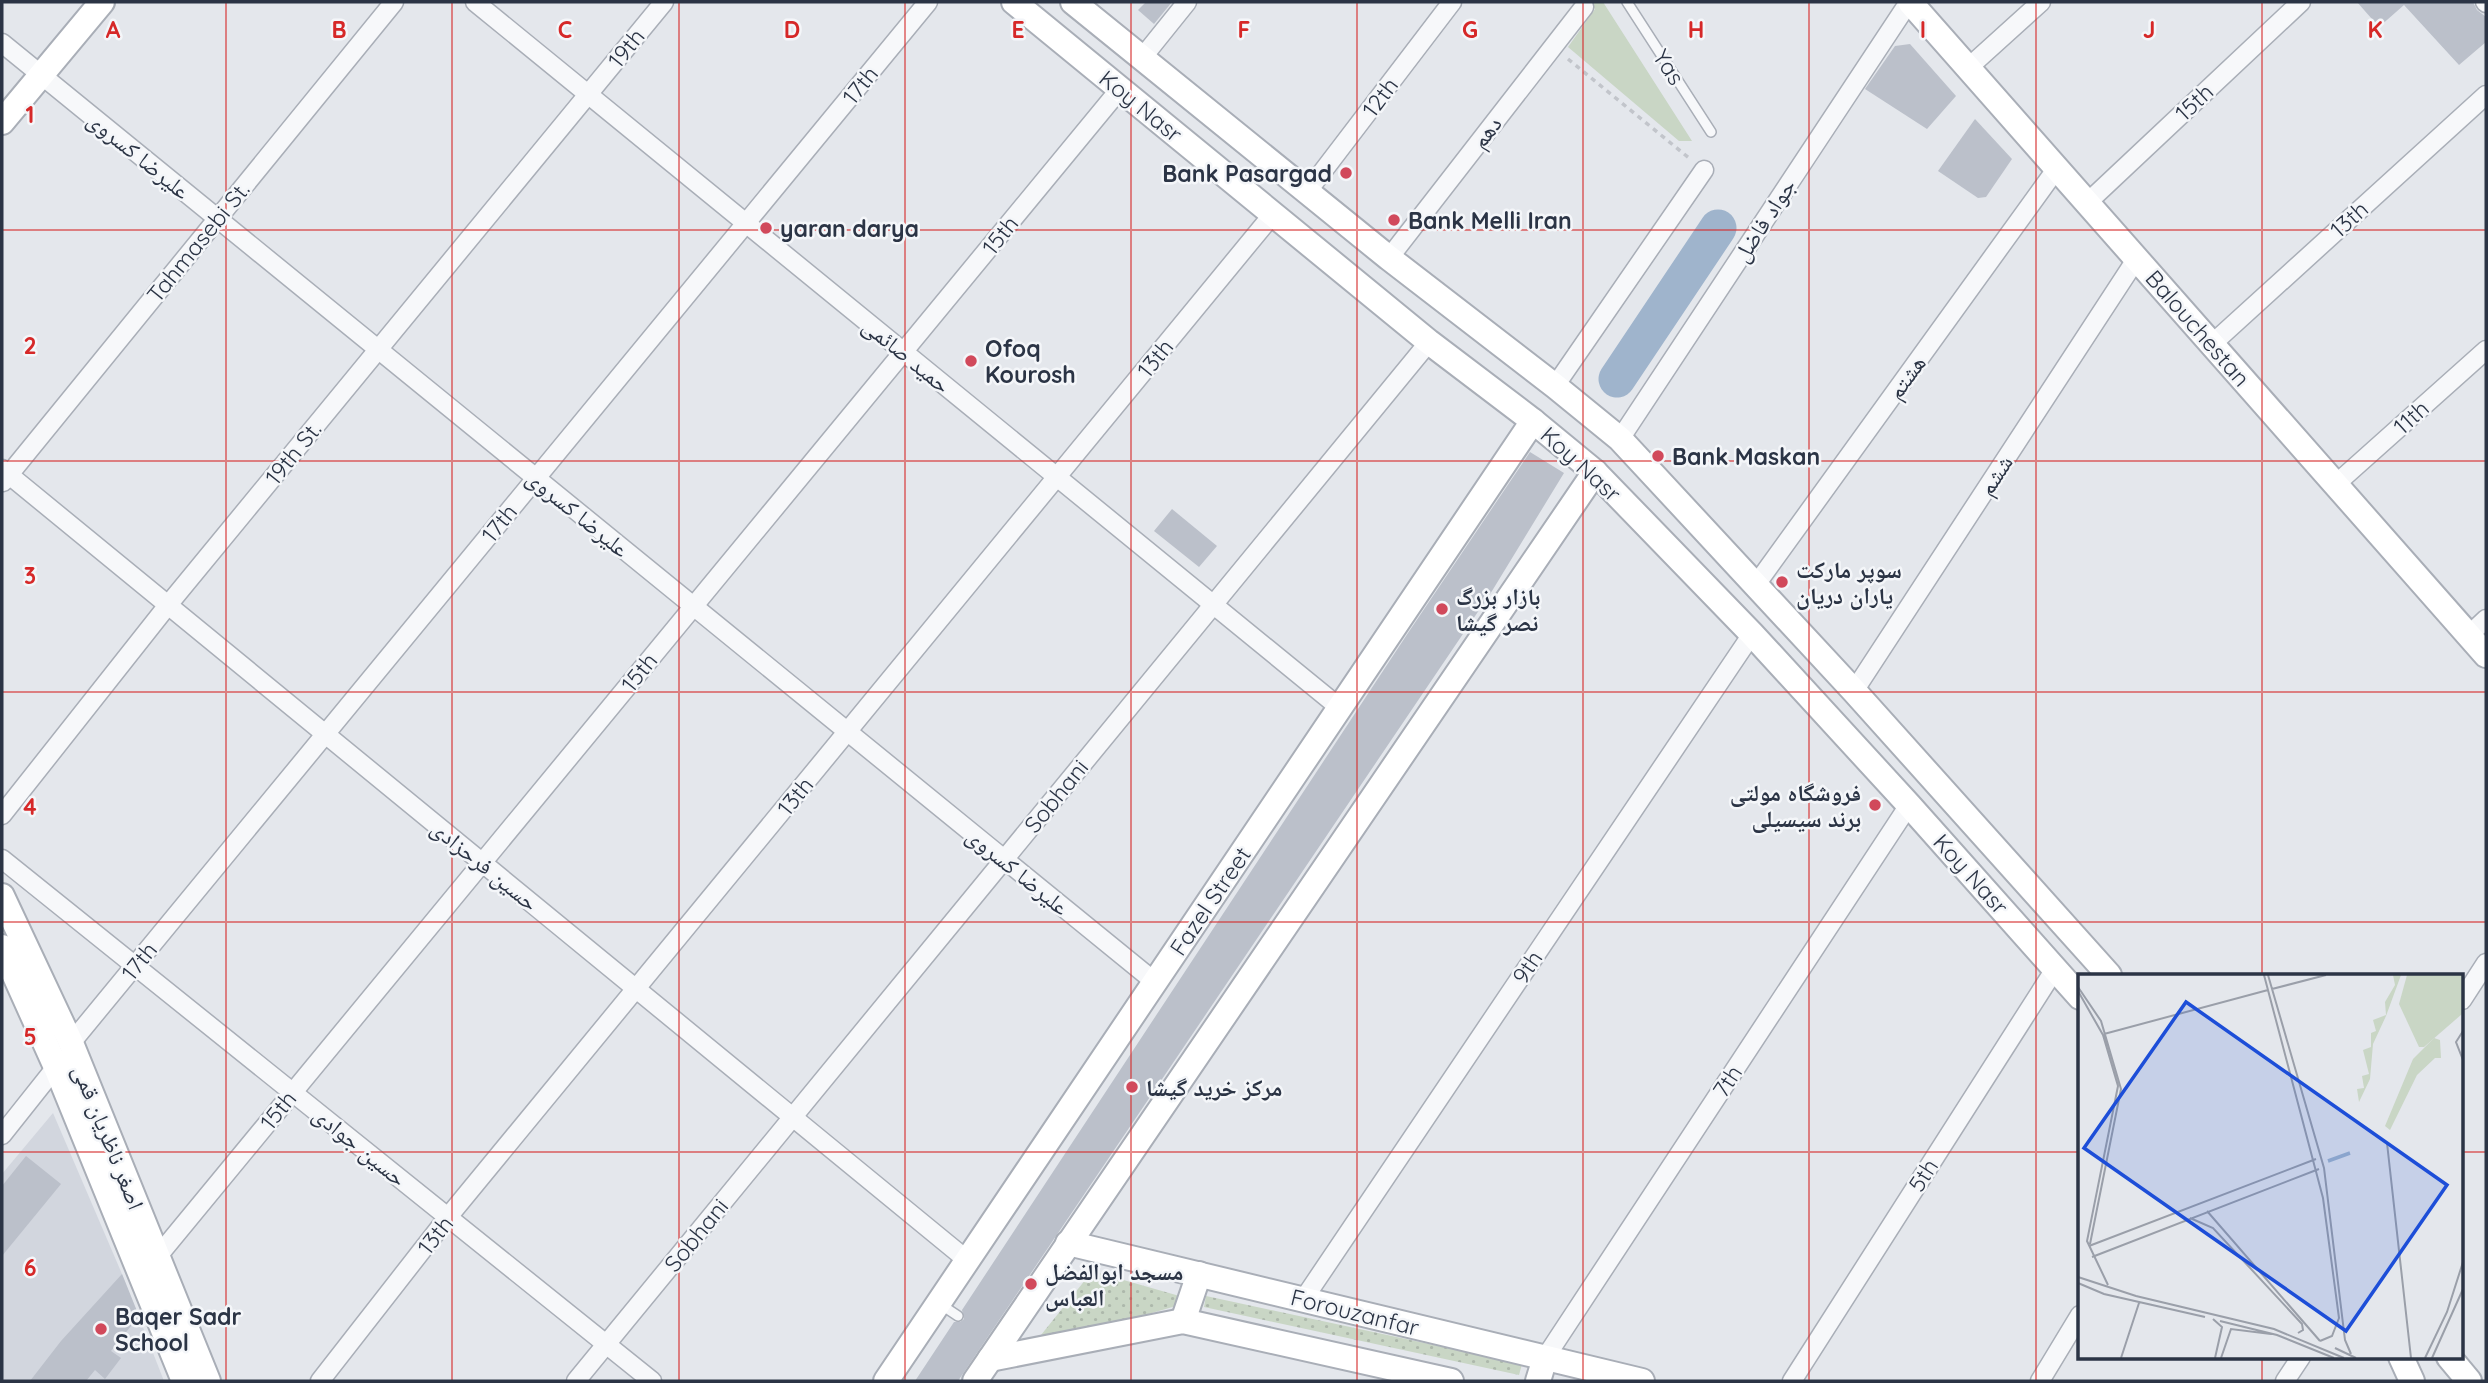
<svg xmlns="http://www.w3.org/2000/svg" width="2488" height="1383" font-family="Quicksand,'Noto Naskh Arabic',sans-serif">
<defs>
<pattern id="grass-dots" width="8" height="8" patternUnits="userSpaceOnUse" patternTransform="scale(1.75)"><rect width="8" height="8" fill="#c9d6c5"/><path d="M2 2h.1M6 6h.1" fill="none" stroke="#adb8ab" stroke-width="1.8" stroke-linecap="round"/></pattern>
</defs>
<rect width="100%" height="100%" fill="#e4e7ec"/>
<path fill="#d2d6de" d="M53 1113 122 1274 164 1381H2V1174Z"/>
<g fill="url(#grass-dots)">
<path d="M1099 1273 1183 1297V1304L1044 1344 1041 1335 1090 1274Z"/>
<path d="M1206 1296 1522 1364 1519 1375 1204 1307Z"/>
</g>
<path fill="#c9d6c5" d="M1587 2H1603L1692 141H1679L1568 47 1595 9Z"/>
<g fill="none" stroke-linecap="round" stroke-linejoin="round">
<path stroke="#9fb4cc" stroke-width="37" d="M1617 379 1718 228"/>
</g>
<g fill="#bbc0ca">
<path d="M1146 2H1172L1154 24 1138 10Z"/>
<path d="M2357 2H2473L2477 10 2486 17V42L2459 65 2404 5 2379 27Z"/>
<path d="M1910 44 1956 96 1927 129 1865 89 1895 46Z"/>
<path d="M1975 119 2012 159 1986 197 1978 198 1938 171Z"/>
<path d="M1530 452 1564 473 1492 591 958 1381H915L954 1322H960L964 1319 962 1310 1408 633Z"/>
<path d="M1172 509 1217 546 1199 567 1154 531Z"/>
<path d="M26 1156 61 1184 2 1256V1186Z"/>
<path d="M122 1274 139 1316 111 1351 121 1358 105 1379 95 1370 86 1381H30L61 1341Z"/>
</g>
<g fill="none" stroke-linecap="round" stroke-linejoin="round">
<defs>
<g id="lane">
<path d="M1627 2 1711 132"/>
<path d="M940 1304 958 1316"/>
</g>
<g id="street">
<path d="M475 2 1340 708"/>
<path d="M2485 2 2486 3"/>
<path d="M2 43 1155 982"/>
<path d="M1142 58 1187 2"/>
<path d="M1968 68 2041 2"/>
<path d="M1307 192 1452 2"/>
<path d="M2087 203 2301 2"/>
<path d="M1389 258 1584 7"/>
<path d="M2212 344 2486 95"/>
<path d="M1555 386 1704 170"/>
<path d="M1620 439 1909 2"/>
<path d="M2 469 967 1260"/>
<path d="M3 482 394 2"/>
<path d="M2336 484 2486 350"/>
<path d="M1755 586 2057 168"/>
<path d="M2469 635 2486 619"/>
<path d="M1854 691 2137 258"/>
<path d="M2 815 168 605 664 2"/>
<path d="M2 859 652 1381"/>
<path d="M2462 1000 2486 963"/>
<path d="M71 1043 928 2"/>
<path d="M2 1135 56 1067"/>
<path d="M158 1256 1120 89"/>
<path d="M1303 1300 1752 634"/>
<path d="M1545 1358 1909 805"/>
<path d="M320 1381 448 1217 1273 214"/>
<path d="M576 1381 1429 342"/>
<path d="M1792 1381 2055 969"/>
<path d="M2040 1381 2080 1315"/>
<path d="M2285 1381 2301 1357"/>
</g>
<g id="secondary">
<path d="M1014 2 1429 342 1533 421 1595 472 1752 634 1909 805 2080 997"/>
<path d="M1073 2 1389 258 1555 386 1620 439 1854 691 2109 975"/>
<path d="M1910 2 2486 655"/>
<path d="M2 122 102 2"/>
<path d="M2 896 71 1043 208 1381"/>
<path d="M2 947 56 1067 184 1381"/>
<path d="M1068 1243 1642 1381"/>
<path d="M1183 1321 1199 1274"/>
<path d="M2401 1357 2412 1381"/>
<path d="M2449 1357 2469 1381"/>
<path d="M990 1359 1183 1321 1451 1381"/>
<path d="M886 1381 1533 421"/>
<path d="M975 1381 1595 472"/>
<path d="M1538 1381 1545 1358"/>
</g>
</defs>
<use href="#lane" stroke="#a9aeb7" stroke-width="12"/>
<use href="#street" stroke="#a9aeb7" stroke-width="21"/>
<use href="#secondary" stroke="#a9aeb7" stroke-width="28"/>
<path stroke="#c2c5cb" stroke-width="3.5" stroke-dasharray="5 5" stroke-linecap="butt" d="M1568 59 1689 158"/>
<use href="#lane" stroke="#f7f8fa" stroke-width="9"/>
<use href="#street" stroke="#f7f8fa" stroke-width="18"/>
<use href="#secondary" stroke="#fff" stroke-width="24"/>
</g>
<path fill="none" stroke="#d62828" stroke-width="2" stroke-opacity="0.55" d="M226 2V1381M452 2V1381M679 2V1381M905 2V1381M1131 2V1381M1357 2V1381M1583 2V1381M1809 2V1381M2036 2V1381M2262 2V975M2 230H2486M2 461H2486M2 692H2486M2 922H2486M2 1152H2080M2462 1152H2486M2262 1357V1381"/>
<g fill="#d1495b" stroke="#f4f6f9" stroke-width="2.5">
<circle cx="1346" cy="173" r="7"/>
<circle cx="1394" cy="220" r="7"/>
<circle cx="766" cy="228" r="7"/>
<circle cx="971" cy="361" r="7"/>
<circle cx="1658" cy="456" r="7"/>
<circle cx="1782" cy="582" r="7"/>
<circle cx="1442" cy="609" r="7"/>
<circle cx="1875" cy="805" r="7"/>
<circle cx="1132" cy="1087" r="7"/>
<circle cx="1031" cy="1284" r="7"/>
<circle cx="101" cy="1329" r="7"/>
</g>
<g text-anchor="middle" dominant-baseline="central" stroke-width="5" stroke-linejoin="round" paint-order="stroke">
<g font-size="23" fill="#2b3445" stroke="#f4f6f9">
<text transform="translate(626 48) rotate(-51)">19th</text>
<text transform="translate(1669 67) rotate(57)">Yas</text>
<text transform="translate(860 85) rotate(-51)">17th</text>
<text transform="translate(1380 97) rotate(-53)">12th</text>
<text transform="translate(2194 102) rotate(-43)">15th</text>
<text transform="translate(1141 106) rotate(39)">Koy Nasr</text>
<text transform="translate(1486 132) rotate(-52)">دهم</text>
<text transform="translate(139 155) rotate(39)">علیرضا کسروی</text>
<text transform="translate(2349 219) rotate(-42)">13th</text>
<text transform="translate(1764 220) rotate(-57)">جواد فاضل</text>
<text transform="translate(1000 235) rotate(-51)">15th</text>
<text transform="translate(198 242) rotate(-51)">Tahmasebi St.</text>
<text transform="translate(2198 328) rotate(49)">Balouchestan</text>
<text transform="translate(907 355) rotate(39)">حمید صائمی</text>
<text transform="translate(1155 358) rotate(-51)">13th</text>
<text transform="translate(1906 377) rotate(-54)">هشتم</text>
<text transform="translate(2411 417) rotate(-42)">11th</text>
<text transform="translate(293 453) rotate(-51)">19th St.</text>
<text transform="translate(1581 464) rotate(42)">Koy Nasr</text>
<text transform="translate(1995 475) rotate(-57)">ششم</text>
<text transform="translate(578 513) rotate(39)">علیرضا کسروی</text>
<text transform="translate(499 523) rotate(-51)">17th</text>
<text transform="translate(639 672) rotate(-51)">15th</text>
<text transform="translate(795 796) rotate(-51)">13th</text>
<text transform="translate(1056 796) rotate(-51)">Sobhani</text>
<text transform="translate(485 865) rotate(39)">حسین فرحزادی</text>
<text transform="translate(1018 871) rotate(39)">علیرضا کسروی</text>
<text transform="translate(1971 874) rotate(48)">Koy Nasr</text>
<text transform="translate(1210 901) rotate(-56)">Fazel Street</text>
<text transform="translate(139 961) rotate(-51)">17th</text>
<text transform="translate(1527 967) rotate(-56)">9th</text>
<text transform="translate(1727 1081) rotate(-57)">7th</text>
<text transform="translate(278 1110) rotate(-51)">15th</text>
<text transform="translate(109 1137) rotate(68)">اصغر ناظریان قمی</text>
<text transform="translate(360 1146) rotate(39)">حسین جوادی</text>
<text transform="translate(1923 1175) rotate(-57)">5th</text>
<text transform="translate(435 1235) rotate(-52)">13th</text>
<text transform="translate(696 1235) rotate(-51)">Sobhani</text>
<text transform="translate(1355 1312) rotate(14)">Forouzanfar</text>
</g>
<g font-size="23" font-weight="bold" fill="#2b3445" stroke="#f4f6f9" text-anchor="start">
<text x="1332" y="173" text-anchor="end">Bank Pasargad</text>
<text x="1408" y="220">Bank Melli Iran</text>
<text x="780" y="228">yaran darya</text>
<text x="985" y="348">Ofoq<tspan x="985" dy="26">Kourosh</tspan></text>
<text x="1672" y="456">Bank Maskan</text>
<text x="1796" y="569">سوپر مارکت<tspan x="1796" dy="26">یاران دریان</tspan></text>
<text x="1456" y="596">بازار بزرگ<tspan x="1456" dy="26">نصر گیشا</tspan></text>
<text x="1861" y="792" text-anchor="end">فروشگاه مولتی<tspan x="1861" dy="26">برند سیسیلی</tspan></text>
<text x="1146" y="1087">مرکز خرید گیشا</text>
<text x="1045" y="1271">مسجد ابوالفضل<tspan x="1045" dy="26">العباس</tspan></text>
<text x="115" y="1316">Baqer Sadr<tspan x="115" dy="26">School</tspan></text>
</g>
</g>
<g transform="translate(2078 974)">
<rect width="385" height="385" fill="#e4e7ec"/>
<path d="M315 1H323L308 42 295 70 292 105 281 128 279 115 286 114 284 102 291 100 285 76 293 73V59L298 57 295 46 308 41 307 28 317 11ZM356 64 362 66 363 84H357L339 101 312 156 307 152 335 85Z" fill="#c9d6c5"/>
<path d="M329 1H385L384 40 346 73H341L321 30Z" fill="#c9d6c5"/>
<path fill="none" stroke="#9fb4cc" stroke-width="3.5" d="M250 187 272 179"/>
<path fill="none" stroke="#9a9fa9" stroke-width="2" d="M186 1 245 224 261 344 254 362 242 367M190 1 246 194 267 366 273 380M0 13 23 47 43 115 12 270M194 15 248 1M0 17 25 61 40 112 9 267 30 311M385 57 378 68 385 86M26 60 190 16M309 169 333 384M129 237 242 367M112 244 135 254 224 350 225 356 220 359M11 272 238 185M14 283 241 195M0 303 58 322 196 355 266 384M0 309 26 320 127 343M135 345 144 353 137 384M142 347 199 361 256 384M257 374 278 384M43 384 61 329M143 384 153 355 193 360M347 384 369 338 385 288M354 384 385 315"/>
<path fill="#1d4ed8" fill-opacity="0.15" stroke="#1d4ed8" stroke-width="3.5" d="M108 28 369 211 268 357 6 174Z"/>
<rect width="385" height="385" fill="none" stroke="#2b3445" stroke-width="3.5"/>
</g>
<g font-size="23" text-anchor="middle" font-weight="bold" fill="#d62828" stroke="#f4f6f9" stroke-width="5" stroke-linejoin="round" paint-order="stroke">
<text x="113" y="38">A</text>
<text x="339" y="38">B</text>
<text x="565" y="38">C</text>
<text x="792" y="38">D</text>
<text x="1018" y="38">E</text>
<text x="1244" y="38">F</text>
<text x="1470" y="38">G</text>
<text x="1696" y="38">H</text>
<text x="1923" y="38">I</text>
<text x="2149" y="38">J</text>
<text x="2375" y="38">K</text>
<text x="30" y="123">1</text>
<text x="30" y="354">2</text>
<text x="30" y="584">3</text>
<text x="30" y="815">4</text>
<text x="30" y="1045">5</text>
<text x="30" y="1276">6</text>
</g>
<rect width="2488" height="1383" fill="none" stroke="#2b3445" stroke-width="7"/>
</svg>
